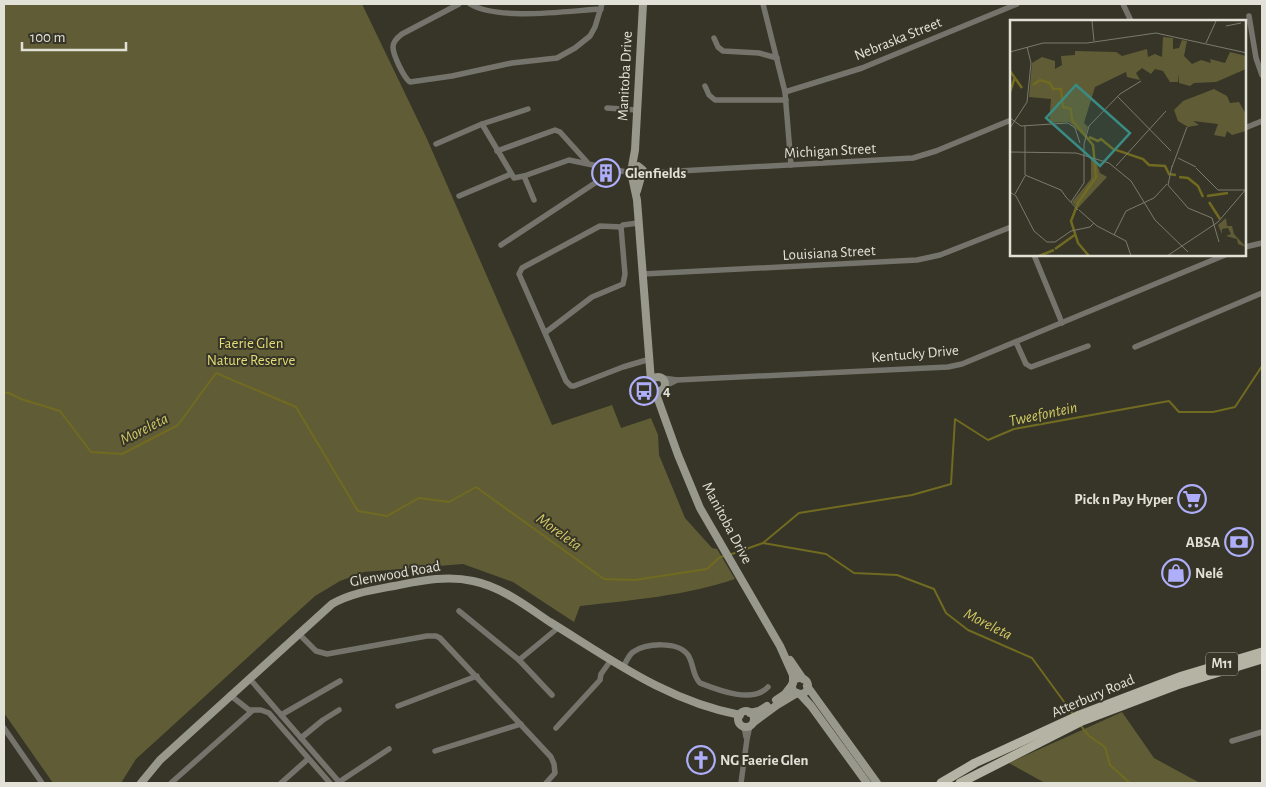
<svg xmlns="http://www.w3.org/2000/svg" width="1266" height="787" font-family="'Alegreya Sans',sans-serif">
<rect width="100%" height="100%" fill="#363527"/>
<g fill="#605d36">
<path d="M4 4H362L427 139 552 425 612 405 621 428 651 418 658 435 659 455 685 518 712 548 717 549 735 579C685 596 632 600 580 606L574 622 513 582 463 564 364 572 340 581 315 596 136 759 121 783H53L4 713Z"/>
<path d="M1122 712 1154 758 1200 783H1045L1009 763Z"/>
</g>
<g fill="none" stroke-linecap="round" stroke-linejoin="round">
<g stroke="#716a21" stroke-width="2">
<path d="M4 393H9L21 399 60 411 91 452 122 454 178 425 216 373 296 407 358 511 387 516 419 498 449 502 476 487 604 579 635 580 707 569 720 557 725 556"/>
<path d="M763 543 799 513 912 495 951 484 955 419 988 440 1014 429 1169 401 1179 412H1213L1235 407 1262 366"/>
<path d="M729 555 763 543 826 554 854 573 897 575 934 589 946 613 968 630 1032 658 1073 714"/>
<path d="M1081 726 1089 736 1105 747 1110 765 1130 783"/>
</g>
<g stroke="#74746d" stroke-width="5.5">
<path d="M459 4 402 34C398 37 393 41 393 47 393 55 404 78 410 82L452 76 512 63 557 58 575 48 590 36 595 27 602 4"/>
<path d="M470 4C499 21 567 11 601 9"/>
<path d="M763 4 785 92 791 165"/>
<path d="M1123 4 1131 21"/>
<path d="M1249 16 1256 58 1262 75"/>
<path d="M714 38 718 47 723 51 759 53 777 58"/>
<path d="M705 86 709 95 715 100H786"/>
<path d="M785 92 862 68 1017 4"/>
<path d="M607 108 637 110"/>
<path d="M482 124 528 109"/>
<path d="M1245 128 1262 121"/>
<path d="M436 144 482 124 514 178 524 176 569 160 631 173"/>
<path d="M497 151 555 130 560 132 587 162"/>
<path d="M643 173 913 158 936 151 1011 120"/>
<path d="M524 176 534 200"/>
<path d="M459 196 511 174"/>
<path d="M621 227 600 226 522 268 519 274 566 381 571 386H574L623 367 650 359"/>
<path d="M501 245 598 181 602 166"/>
<path d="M1245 247 1262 243"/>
<path d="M1034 255 1062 323"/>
<path d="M643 274 917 260 940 255 1011 227"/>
<path d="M546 332 592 297 623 284 625 274 621 227 623 225 638 223"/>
<path d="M1016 342 1026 364 1031 367 1088 346"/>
<path d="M1135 347 1262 293"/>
<path d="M663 378 677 380 948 367 962 364 1225 255"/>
<path d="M665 386 677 380"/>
<path d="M459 611 519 660 552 695"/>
<path d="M298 633 316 651 327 654 427 636H436L440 638 551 757 554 764 555 773 546 783"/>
<path d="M519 660 559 627"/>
<path d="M623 668C626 662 628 656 633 652 646 643 678 641 688 655 694 664 692 675 700 683 718 690 753 704 768 687"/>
<path d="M249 678 340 783"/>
<path d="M230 695 249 710H261L269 713 330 783"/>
<path d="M398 706 477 676"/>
<path d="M281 715 340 681"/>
<path d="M744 727 746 737"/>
<path d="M4 728 42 783"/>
<path d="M556 728 600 680 601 674 611 660"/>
<path d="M301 738 323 720 339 710"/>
<path d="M1232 741 1262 732"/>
<path d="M435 751 521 724"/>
<path d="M339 782 389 749"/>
<path d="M171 783 252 711"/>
<path d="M281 783 308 759"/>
<path d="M741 783 747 739 750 726"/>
</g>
<g stroke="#98988c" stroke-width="8">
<path d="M643 4 635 150 631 172 637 200 651 381"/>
<path d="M632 168 638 166 643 170 637 191"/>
<circle cx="658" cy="384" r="7"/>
<path d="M655 391 678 455 700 508 780 646 793 675V683"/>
<path d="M790 660 803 679"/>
<circle cx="800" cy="686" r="8"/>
<path d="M807 686 877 783"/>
<path d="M800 694 811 706 867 783"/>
<path d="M776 700 785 694 792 685"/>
<circle cx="746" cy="719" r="8"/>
<path d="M750 713 759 711 767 706"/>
<path d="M754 722 777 705 797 693"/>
<path d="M141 783 160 760 332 604C351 593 373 590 394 586 420 581 446 575 473 581 502 587 526 606 550 622 612 660 667 701 740 715"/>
</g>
<g stroke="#b4b3a4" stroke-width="9">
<path d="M941 783 975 763 1077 716 1182 676 1262 652"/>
<path d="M960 783 1082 721 1177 685 1262 659"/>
</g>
</g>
<defs>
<symbol id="building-ring" viewBox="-11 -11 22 22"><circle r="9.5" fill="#363527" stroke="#afaefa" stroke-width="1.5"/><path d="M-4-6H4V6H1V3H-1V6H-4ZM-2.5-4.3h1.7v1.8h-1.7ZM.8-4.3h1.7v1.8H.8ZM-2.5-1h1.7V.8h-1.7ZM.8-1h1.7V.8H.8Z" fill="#afaefa"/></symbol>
<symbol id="bus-ring" viewBox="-11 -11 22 22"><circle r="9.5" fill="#363527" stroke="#afaefa" stroke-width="1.5"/><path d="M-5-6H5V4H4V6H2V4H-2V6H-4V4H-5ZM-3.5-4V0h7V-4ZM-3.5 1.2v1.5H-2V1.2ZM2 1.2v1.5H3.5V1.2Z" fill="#afaefa"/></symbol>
<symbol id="supermarket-ring" viewBox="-11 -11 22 22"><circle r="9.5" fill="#363527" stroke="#afaefa" stroke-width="1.5"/><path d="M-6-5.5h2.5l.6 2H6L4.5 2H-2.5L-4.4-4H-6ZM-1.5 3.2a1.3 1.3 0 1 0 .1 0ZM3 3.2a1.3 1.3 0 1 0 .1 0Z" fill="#afaefa"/></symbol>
<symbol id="bank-ring" viewBox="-11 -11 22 22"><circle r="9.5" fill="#363527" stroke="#afaefa" stroke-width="1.5"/><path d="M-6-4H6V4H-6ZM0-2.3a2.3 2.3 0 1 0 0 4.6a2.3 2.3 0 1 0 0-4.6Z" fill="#afaefa"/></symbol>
<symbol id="shop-ring" viewBox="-11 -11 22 22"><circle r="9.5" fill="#363527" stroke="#afaefa" stroke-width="1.5"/><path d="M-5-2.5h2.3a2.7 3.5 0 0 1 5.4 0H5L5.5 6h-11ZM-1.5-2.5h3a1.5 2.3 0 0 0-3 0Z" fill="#afaefa"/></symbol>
<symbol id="church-ring" viewBox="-11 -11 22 22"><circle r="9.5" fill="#363527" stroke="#afaefa" stroke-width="1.5"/><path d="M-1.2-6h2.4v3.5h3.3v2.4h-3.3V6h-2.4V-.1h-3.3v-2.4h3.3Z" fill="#afaefa"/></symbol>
</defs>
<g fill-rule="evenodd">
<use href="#building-ring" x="590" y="157" width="32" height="32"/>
<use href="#bus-ring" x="628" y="375" width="32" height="32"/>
<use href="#supermarket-ring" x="1176" y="483" width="32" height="32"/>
<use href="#bank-ring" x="1223" y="526" width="32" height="32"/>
<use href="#shop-ring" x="1160" y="557" width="32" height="32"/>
<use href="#church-ring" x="685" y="744" width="32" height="32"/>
</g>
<g text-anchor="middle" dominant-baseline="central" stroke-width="4" stroke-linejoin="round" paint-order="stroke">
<rect fill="#363527" stroke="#aeada3" stroke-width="1" x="1206" y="652.5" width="32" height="23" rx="4"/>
<g font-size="14" font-weight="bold" fill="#e2e1d8">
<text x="1222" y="664">M11</text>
</g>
<g font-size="15" fill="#e2e1d8" stroke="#363527">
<text transform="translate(898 39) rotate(-22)">Nebraska Street</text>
<text transform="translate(625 76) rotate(-87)">Manitoba Drive</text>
<text transform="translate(830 151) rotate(-3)">Michigan Street</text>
<text transform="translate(829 253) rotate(-3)">Louisiana Street</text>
<text transform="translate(915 354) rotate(-5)">Kentucky Drive</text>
<text transform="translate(727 523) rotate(62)">Manitoba Drive</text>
<text transform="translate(395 574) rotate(-10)">Glenwood Road</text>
<text transform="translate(1093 696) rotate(-23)">Atterbury Road</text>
</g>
<g font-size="15" font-weight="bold" fill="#e2e1d8" stroke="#363527" text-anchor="start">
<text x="625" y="173">Glenfields</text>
<text x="663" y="391">4</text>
<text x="1173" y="499" text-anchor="end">Pick n Pay Hyper</text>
<text x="1220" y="542" text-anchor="end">ABSA</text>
<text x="1195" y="573">Nelé</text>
<text x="720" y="760">NG Faerie Glen</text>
</g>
<g font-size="15" fill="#e3db76" stroke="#363527">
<text x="251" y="343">Faerie Glen<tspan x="251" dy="17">Nature Reserve</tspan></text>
</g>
<g font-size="16" font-style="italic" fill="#d2c964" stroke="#363527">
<text transform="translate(1043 414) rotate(-12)">Tweefontein</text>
<text transform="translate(144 429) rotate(-27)">Moreleta</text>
<text transform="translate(559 532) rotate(36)">Moreleta</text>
<text transform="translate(988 624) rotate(27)">Moreleta</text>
</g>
</g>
<g transform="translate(1010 20)">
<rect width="236" height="236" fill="#363527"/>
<path d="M153 17 163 18V29L169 28 172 20 177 21 174 36 182 44 191 40 201 43 200 39 215 43 220 32 236 36V49L206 62 184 63 180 66 169 63 168 53V62H160L153 51 145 49 141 54 132 48 126 53 130 60 117 57 116 52 85 67 74 103 78 107 75 117 59 102 39 103 41 79 19 77 22 43 32 37 45 41V49L52 45 51 36 65 35V31L106 32 112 36 137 29 138 37 145 34 152 37ZM204 69 217 76 220 83 229 82 236 94V111L222 115 217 111 215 117 204 115 208 104 183 101 189 105 178 107 168 101 164 90 173 81ZM81 139 86 141 90 153 97 157 68 188 62 182 81 159ZM216 198 217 206H222L224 214 236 227 228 224 227 219 216 216 221 214 218 208 212 209V214L208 205Z" fill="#605d36"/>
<path fill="none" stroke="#716a21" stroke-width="2.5" d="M0 51 12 68M23 65 30 60 40 63 43 69H51L53 87 61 89 62 100 83 125 86 157 68 183 61 201 68 223 79 236M0 72 5 57M79 117 88 121 91 119 103 129 133 139 139 145 155 146 159 154 166 155M169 157 178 158 188 166 193 177M197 176 218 173M199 182 210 199M45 229 66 214M29 236 44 230"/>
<path fill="none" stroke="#7b7a6e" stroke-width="1" d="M82 1 84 21M216 6 231 3M196 23 206 1M0 32 33 23H77L146 13 237 33M107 76 161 131M0 98 11 106 58 103 65 108 70 123M15 106V122M79 106 110 74 131 61M0 108 17 82 21 43 17 27M15 122V155L51 170 56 177M74 124 79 106M0 132 66 133 99 143 121 161 145 200 178 232M168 138 186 147M106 146 156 91M162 146 158 165 178 188 202 198 209 222M162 147 177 107M186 148 208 170H235M0 172 6 176 24 211 37 222H45L61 211 80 207 84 203M5 174 15 156M55 176 68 190M61 182 74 163V124M69 190 87 206 116 221 121 236M104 215 116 191 144 178 157 164M157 236 208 202 237 168"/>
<path fill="#398b83" fill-opacity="0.15" stroke="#398b83" stroke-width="2.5" d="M66 65 120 113 90 146 36 98Z"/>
<rect width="236" height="236" fill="none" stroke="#e2e1d8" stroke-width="2.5"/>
</g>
<rect width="1266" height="787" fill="none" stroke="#e2e1d8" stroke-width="10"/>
<path d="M22 42v8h104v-8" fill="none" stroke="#e2e1d8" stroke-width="2.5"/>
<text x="30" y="42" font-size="15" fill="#e2e1d8" stroke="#363527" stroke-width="4" paint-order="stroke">100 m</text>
</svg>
